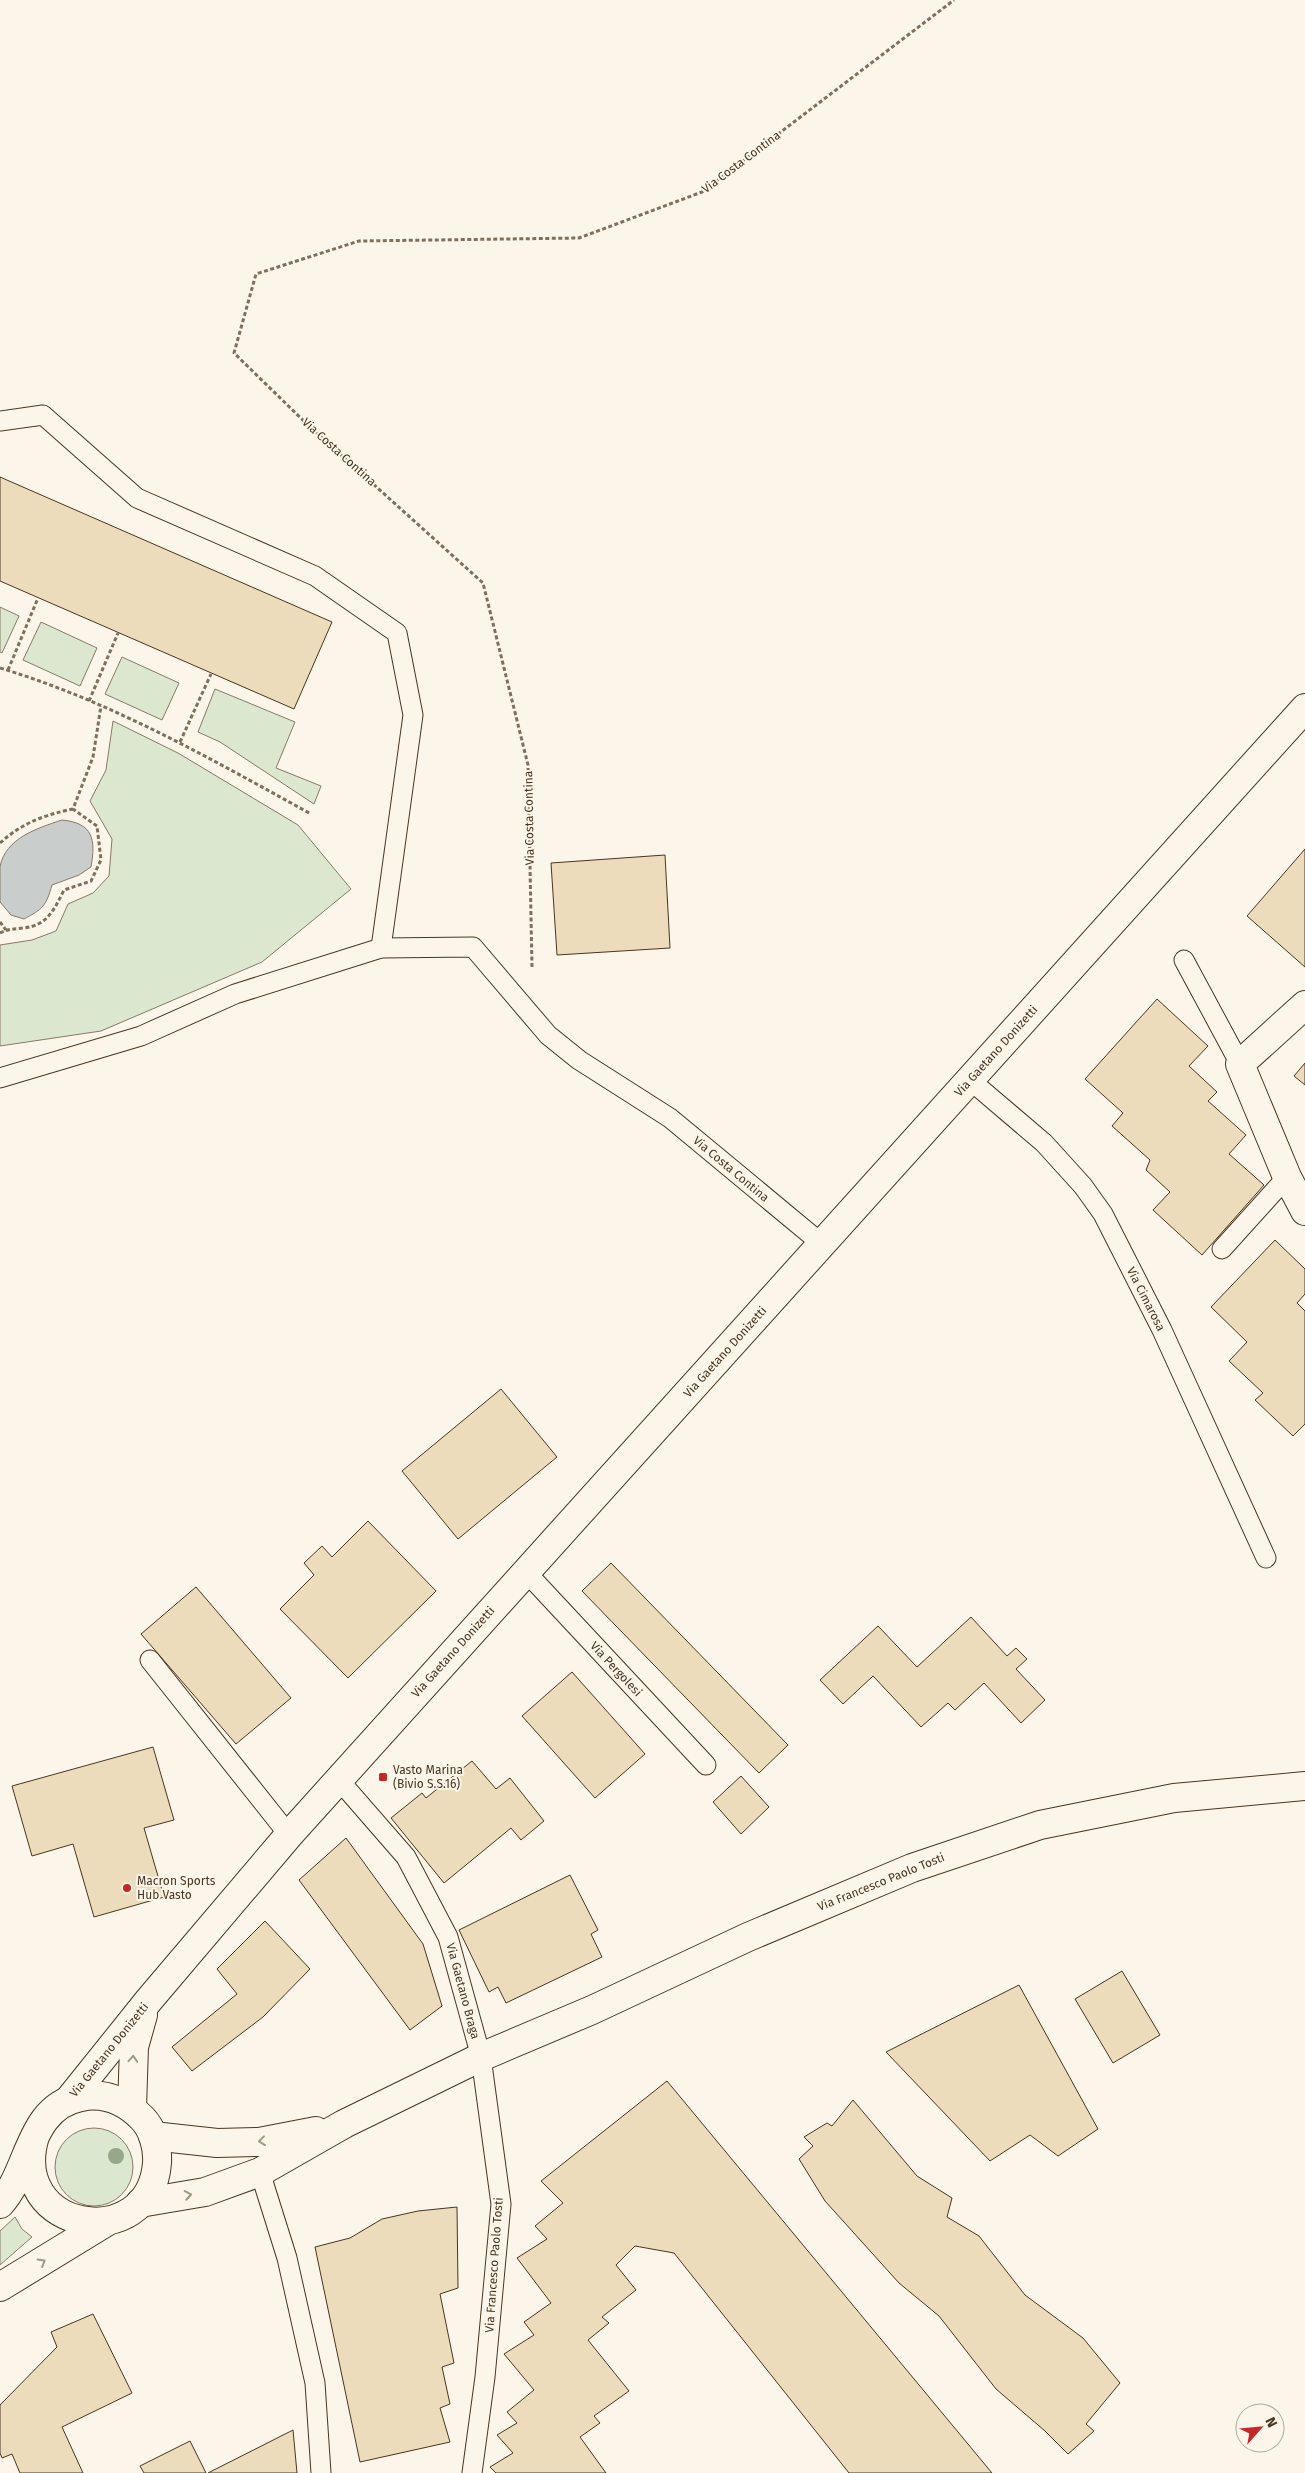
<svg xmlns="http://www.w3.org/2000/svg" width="1305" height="2473" font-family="'Fira Sans',sans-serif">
<rect width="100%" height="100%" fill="#fbf6e9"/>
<g fill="#dce7d0" stroke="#887966">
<path d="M0 607 19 616 2 653 0 652Z"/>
<path d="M41 622 97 648 80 686 23 660Z"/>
<path d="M122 657 179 683 162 720 105 694Z"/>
<path d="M215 689 295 722 276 768 321 786 314 804 220 742 198 732Z"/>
<path d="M113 721 178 753 298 825 351 889 262 962 101 1031 0 1046V945L32 940 56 931 68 904 93 893 109 876 112 839 90 801 106 770Z"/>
<circle cx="94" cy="2167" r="39"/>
<path d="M15 2217 22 2229 32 2237 0 2265V2231Z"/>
</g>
<path fill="#c9cecd" stroke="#887966" d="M62 820C93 823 96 839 91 867L79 875 52 885C46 906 43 909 24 919L11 915 0 902C0 891 0 878 0 867 5 838 38 828 62 820Z"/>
<g fill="#ecdcbc" stroke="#4a3520">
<path d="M0 477 332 622 294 709 0 581Z"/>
<path d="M1305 849V967L1247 916Z"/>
<path d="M665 855 670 948 557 955 551 863Z"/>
<path d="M1157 999 1208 1046 1189 1066 1217 1092 1208 1101 1246 1135 1229 1154 1264 1185 1202 1255 1153 1210 1170 1192 1146 1170 1150 1160 1112 1126 1123 1113 1085 1079Z"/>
<path d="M1305 1063V1085L1294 1076Z"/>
<path d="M1275 1240 1305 1269V1294L1297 1303 1305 1311V1424L1293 1436 1255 1400 1263 1393 1229 1361 1247 1342 1211 1307Z"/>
<path d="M501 1389 557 1457 458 1539 402 1471Z"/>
<path d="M368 1521 436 1591 348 1678 280 1609 314 1575 304 1563 322 1546 332 1557Z"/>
<path d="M611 1563 788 1745 759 1773 582 1591Z"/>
<path d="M196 1587 291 1698 236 1744 141 1634Z"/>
<path d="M971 1617 1007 1656 1016 1648 1027 1659 1016 1669 1045 1700 1021 1723 984 1683 955 1710 948 1703 921 1727 873 1676 843 1704 820 1680 878 1626 917 1667Z"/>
<path d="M572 1672 645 1754 595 1798 522 1716Z"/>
<path d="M153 1747 174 1820 144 1828 164 1897 94 1917 73 1844 32 1856 12 1786Z"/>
<path d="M472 1761 496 1789 510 1778 544 1821 521 1840 511 1828 444 1883 391 1818 422 1793 426 1798Z"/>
<path d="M741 1776 769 1807 741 1834 713 1802Z"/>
<path d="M346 1838 423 1944 442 2006 410 2030 299 1880Z"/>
<path d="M570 1875 598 1930 591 1934 602 1957 506 2003 498 1987 489 1992 459 1930Z"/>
<path d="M265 1921 310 1969 263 2017 192 2071 172 2047 237 1994 217 1969Z"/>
<path d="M1122 1971 1160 2035 1113 2063 1075 1999Z"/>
<path d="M1019 1985 1098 2129 1058 2156 1030 2135 990 2161 886 2052Z"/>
<path d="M667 2081 992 2473H849L674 2253 635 2246 616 2265 636 2290 602 2317 609 2323 588 2340 629 2391 594 2416 600 2423 580 2437 606 2473H496L490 2467 513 2453 497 2435 517 2423 507 2412 534 2390 504 2354 534 2335 524 2322 551 2303 517 2258 547 2239 535 2226 563 2203 541 2181Z"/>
<path d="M853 2100 917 2176 952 2198 947 2217 979 2236 1025 2295 1083 2338 1120 2383 1086 2424 1094 2431 1068 2454 1045 2431 996 2389 939 2316 899 2283 825 2201 799 2159 813 2146 804 2137 827 2123 832 2126Z"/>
<path d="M457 2207 458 2288 440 2294 454 2363 442 2367 450 2404 440 2408 450 2442 360 2462 315 2247 350 2238 382 2219 418 2211Z"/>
<path d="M93 2314 132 2393 62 2427 83 2473H20L12 2454 2 2458 0 2453V2405L57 2347 51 2332Z"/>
<path d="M293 2430 297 2473H208Z"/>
<path d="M190 2441 206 2473H144L140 2466Z"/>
</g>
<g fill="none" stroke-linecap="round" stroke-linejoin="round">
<defs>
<g id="lane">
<path d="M0 421 43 415 137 498 315 576 397 633 413 715 381 948"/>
<path d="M1184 960 1240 1064"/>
<path d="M0 1078 141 1036 235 994 381 948 473 947 548 1035 579 1060 670 1118 822 1244"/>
<path d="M970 1080 1044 1143 1083 1186 1103 1214 1162 1330 1266 1558"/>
<path d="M1222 1249 1287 1177"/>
<path d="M526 1572 706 1765"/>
<path d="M150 1660 289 1835"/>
<path d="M339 1780 406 1857 448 1937 481 2057 501 2204 485 2377 472 2473"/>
<path d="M260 2172 287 2258 315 2383 321 2473"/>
</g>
<path id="street" d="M1305 1005 1240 1064 1287 1177 1305 1211"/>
<g id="secondary">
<path d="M68 2101 149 2000 289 1835 1305 708"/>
<path d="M132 2108 134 2047 143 2015"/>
</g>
<g id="primary">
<path d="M153 2136 217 2143 259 2142 316 2131"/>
<path d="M140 2203 205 2192 260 2172 344 2124 481 2057 592 2010 748 1937 912 1868 1040 1825 1174 1798 1305 1786"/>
<path d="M0 2204C31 2170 28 2107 81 2097 104 2092 125 2101 142 2118 153 2129 158 2148 157 2163 150 2255 6 2233 35 2136"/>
<path d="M0 2287 108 2221"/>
</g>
</defs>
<use href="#lane" stroke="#4a3520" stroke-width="21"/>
<use href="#street" stroke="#4a3520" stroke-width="30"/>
<use href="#secondary" stroke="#4a3520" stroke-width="30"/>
<use href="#primary" stroke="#4a3520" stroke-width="30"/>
<g stroke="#7f6f5c" stroke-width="3" stroke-dasharray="4 2.5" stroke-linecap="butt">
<path d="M0 668C110 701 211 759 311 814"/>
<path d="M8 670 38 598"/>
<path d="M89 701 118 633"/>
<path d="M180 742 211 674"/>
<path d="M0 843C22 823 44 815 73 809"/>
<path d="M0 922 6 930"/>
<path d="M0 933C7 929 15 929 23 928 47 926 54 910 64 890L91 881 101 860 97 826 73 809 93 757 101 706"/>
<path d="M532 967 528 765 483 583 311 428 234 353 256 274 359 241 579 238 702 192 954 0"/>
</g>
<use href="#lane" stroke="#fbf6e9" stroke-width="19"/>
<use href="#street" stroke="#fbf6e9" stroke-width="28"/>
<use href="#secondary" stroke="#fbf6e9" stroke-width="28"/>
<use href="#primary" stroke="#fbf6e9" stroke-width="28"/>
</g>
<circle fill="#96a887" cx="116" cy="2156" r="8"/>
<defs><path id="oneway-chevron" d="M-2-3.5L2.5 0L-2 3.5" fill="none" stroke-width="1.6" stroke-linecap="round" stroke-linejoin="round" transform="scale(1.25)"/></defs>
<g stroke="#a29684">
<use href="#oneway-chevron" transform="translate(133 2059) rotate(-86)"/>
<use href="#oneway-chevron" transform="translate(262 2141) rotate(173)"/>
<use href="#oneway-chevron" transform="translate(188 2195) rotate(-10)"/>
<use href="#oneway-chevron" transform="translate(42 2262) rotate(-31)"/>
</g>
<g fill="#c62828" stroke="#fbf6e9" stroke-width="2">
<rect x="378" y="1772" width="10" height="10" rx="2.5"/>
<circle cx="127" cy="1888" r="5"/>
</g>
<g text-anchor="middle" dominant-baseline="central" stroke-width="4" stroke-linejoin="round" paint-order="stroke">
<g font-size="12" fill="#4a3520" stroke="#fbf6e9">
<text transform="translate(741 162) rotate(-37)">Via Costa Contina</text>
<text transform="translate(339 452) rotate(42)">Via Costa Contina</text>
<text transform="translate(529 818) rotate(-91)">Via Costa Contina</text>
<text transform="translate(996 1051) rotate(-48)">Via Gaetano Donizetti</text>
<text transform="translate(731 1169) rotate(40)">Via Costa Contina</text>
<text transform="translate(1146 1299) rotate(63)">Via Cimarosa</text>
<text transform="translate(725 1352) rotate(-48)">Via Gaetano Donizetti</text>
<text transform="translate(453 1652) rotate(-48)">Via Gaetano Donizetti</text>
<text transform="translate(616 1669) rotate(47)">Via Pergolesi</text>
<text transform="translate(881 1882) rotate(-22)">Via Francesco Paolo Tosti</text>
<text transform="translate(463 1991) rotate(75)">Via Gaetano Braga</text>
<text transform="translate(109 2050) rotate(-51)">Via Gaetano Donizetti</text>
<text transform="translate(494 2265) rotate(-86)">Via Francesco Paolo Tosti</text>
</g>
<g font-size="12" fill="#4a3520" stroke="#fbf6e9" text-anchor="start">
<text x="393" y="1770">Vasto Marina<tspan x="393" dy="14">(Bivio S.S.16)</tspan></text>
<text x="137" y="1881">Macron Sports<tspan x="137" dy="14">Hub Vasto</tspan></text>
</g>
</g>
<g transform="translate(1260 2428) rotate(63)"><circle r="24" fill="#fbf6e9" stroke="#b4a999"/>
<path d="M0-4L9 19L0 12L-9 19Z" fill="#c62828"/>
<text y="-8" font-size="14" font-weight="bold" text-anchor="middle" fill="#4a3520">N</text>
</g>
</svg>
